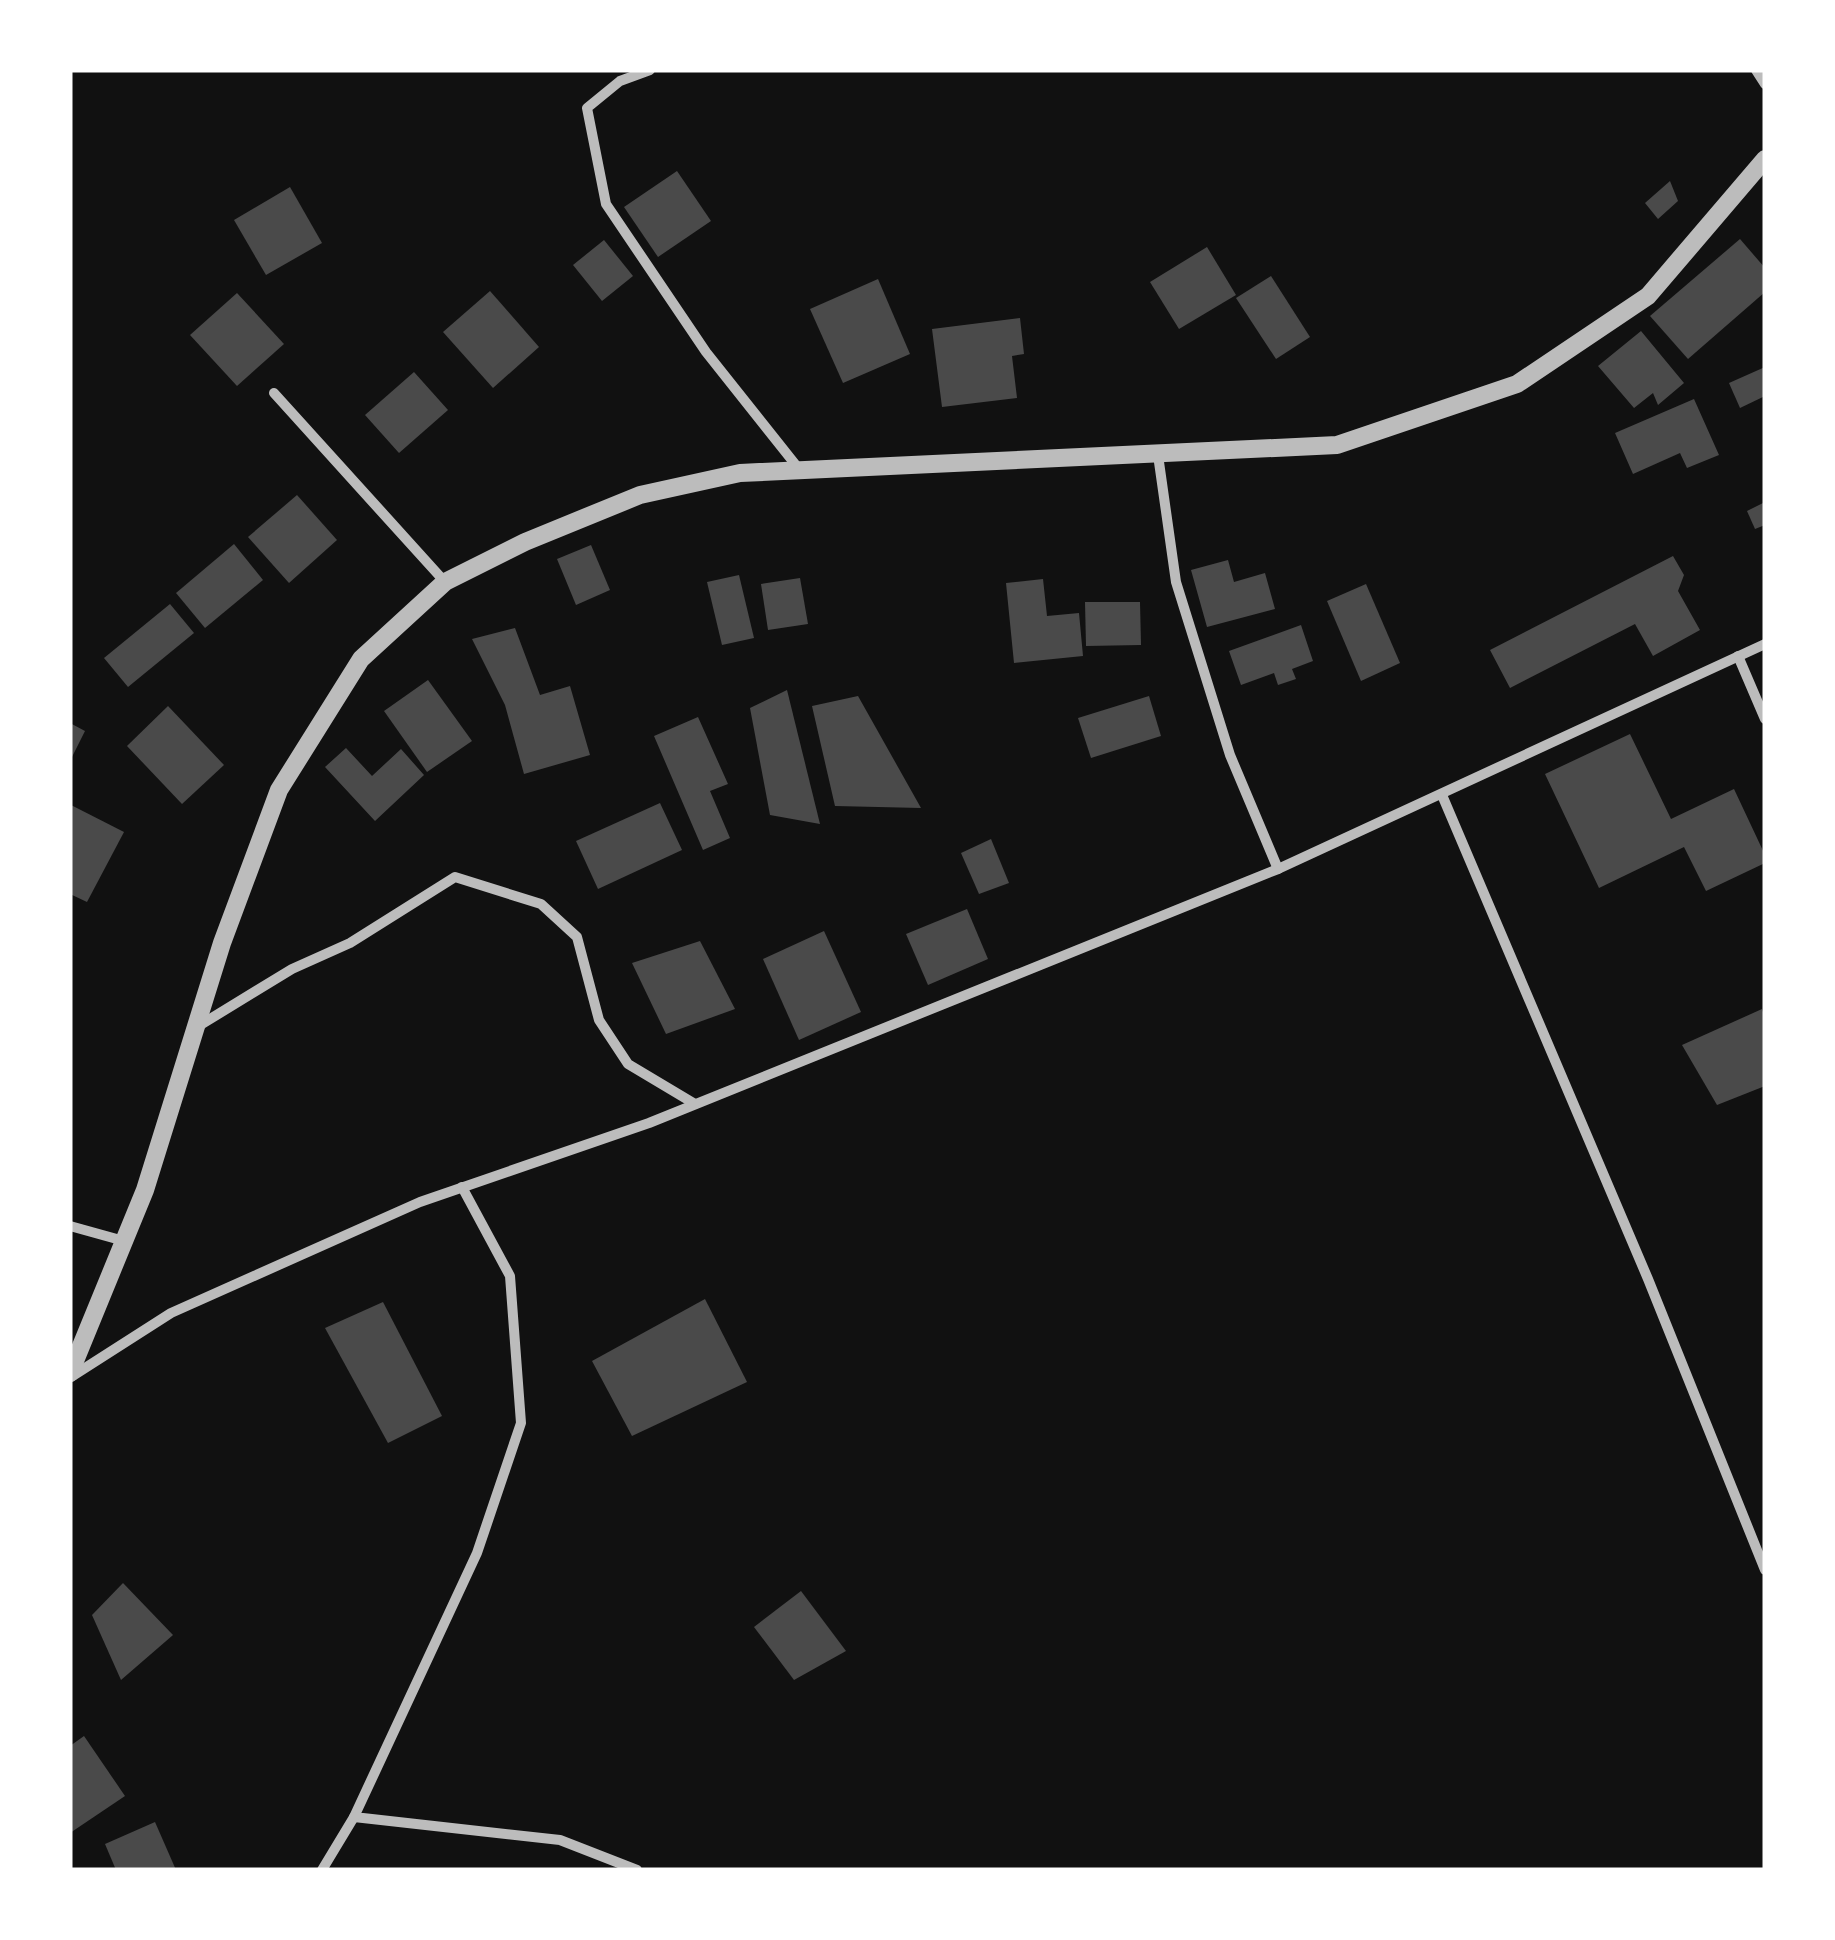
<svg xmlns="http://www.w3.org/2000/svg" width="1835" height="1940" font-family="Poppins,sans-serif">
<rect width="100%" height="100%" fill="#111"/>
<g fill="#4a4a4a">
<path d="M677 171 711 221 658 257 624 207Z"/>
<path d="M1670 181 1678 201 1658 219 1645 203Z"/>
<path d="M290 187 322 243 266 275 234 220Z"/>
<path d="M1740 239 1765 268V292L1688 359 1650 316Z"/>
<path d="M604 240 633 276 602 301 573 265Z"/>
<path d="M1207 247 1236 295 1179 329 1150 282Z"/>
<path d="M1271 276 1310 337 1276 359 1236 298Z"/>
<path d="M878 279 910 354 843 383 810 309Z"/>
<path d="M490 291 539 347 493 388 443 332Z"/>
<path d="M237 293 284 344 237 386 190 335Z"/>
<path d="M1020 318 1024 354 1012 356 1017 398 942 407 932 329Z"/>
<path d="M1641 331 1684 383 1658 405 1653 393 1634 408 1598 366Z"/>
<path d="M1765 367V396L1740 408 1729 383Z"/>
<path d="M414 372 448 410 399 453 365 415Z"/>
<path d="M1694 399 1719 455 1687 468 1680 453 1633 474 1615 433Z"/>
<path d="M297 495 337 540 289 583 248 537Z"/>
<path d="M1765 502V525L1755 529 1747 511Z"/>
<path d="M234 544 263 580 205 628 176 593Z"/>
<path d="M591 545 610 590 576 605 557 559Z"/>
<path d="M1673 556 1684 575 1678 591 1700 630 1653 656 1635 624 1510 688 1490 650Z"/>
<path d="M1228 560 1234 582 1265 573 1275 609 1207 627 1191 570Z"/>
<path d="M739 575 754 638 722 645 707 582Z"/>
<path d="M800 578 808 624 768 630 761 584Z"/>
<path d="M1043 579 1047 616 1079 613 1083 656 1014 663 1006 583Z"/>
<path d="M1366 584 1400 663 1361 681 1327 601Z"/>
<path d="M1085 602H1140L1141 645 1086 646Z"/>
<path d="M170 604 194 633 128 687 104 658Z"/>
<path d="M1301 625 1313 661 1292 669 1296 679 1278 685 1274 673 1241 685 1229 651Z"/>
<path d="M515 628 540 695 570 686 590 755 524 774 505 705 472 639Z"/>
<path d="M428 680 472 741 427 772 384 711Z"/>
<path d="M787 690 820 824 770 815 750 708Z"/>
<path d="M858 696 921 808 835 806 812 706Z"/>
<path d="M1149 696 1161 736 1091 758 1078 718Z"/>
<path d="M168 706 224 765 182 804 127 746Z"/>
<path d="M698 717 728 784 710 791 730 838 703 850 654 736Z"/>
<path d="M70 723 85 731 70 761Z"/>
<path d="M1630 734 1671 819 1734 789 1765 855V863L1706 891 1684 847 1599 888 1545 774Z"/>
<path d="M346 748 372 776 401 749 424 775 375 821 325 767Z"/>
<path d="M660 803 682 850 598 889 576 841Z"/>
<path d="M71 805 124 832 87 902 70 894Z"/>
<path d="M991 839 1009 883 979 894 961 853Z"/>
<path d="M967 909 988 959 928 985 906 934Z"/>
<path d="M824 931 861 1012 799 1040 763 959Z"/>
<path d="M700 941 735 1009 666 1034 632 963Z"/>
<path d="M1762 1009 1765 1018V1086L1717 1105 1682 1045Z"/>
<path d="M705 1299 747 1382 632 1436 592 1361Z"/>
<path d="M383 1302 442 1416 388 1443 325 1328Z"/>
<path d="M123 1583 173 1635 121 1680 92 1615Z"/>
<path d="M801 1591 846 1651 794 1680 754 1627Z"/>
<path d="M84 1736 125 1796 70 1833V1746Z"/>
<path d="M155 1822 176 1870H116L105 1844Z"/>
</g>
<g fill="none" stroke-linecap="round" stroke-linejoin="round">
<g stroke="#bcbcbc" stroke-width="10">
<path d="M650 70 620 81 587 108 606 204 706 352 799 469"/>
<path d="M1756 70 1765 84"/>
<path d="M274 393 445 582"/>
<path d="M1158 455 1176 582 1230 755 1278 869"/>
<path d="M1738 656 1765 719"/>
<path d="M1442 795 1648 1279 1765 1570"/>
<path d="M197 1027 292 969 350 943 455 877 541 904 577 937 599 1020 628 1064 695 1104"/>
<path d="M462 1187 510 1276 521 1423 477 1553 354 1817 560 1840 637 1870"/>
<path d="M70 1226 124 1241"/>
<path d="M71 1377 171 1313 420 1202 649 1123 1278 869 1765 644"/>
<path d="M322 1870 354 1817"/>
</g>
<path stroke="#bcbcbc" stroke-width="18" d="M70 1373 145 1190 222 943 279 790 361 659 445 582 525 542 640 495 740 473 1337 445 1517 384 1648 296 1765 159"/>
</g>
<rect width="1835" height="1940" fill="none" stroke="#ffffff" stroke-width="145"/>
</svg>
